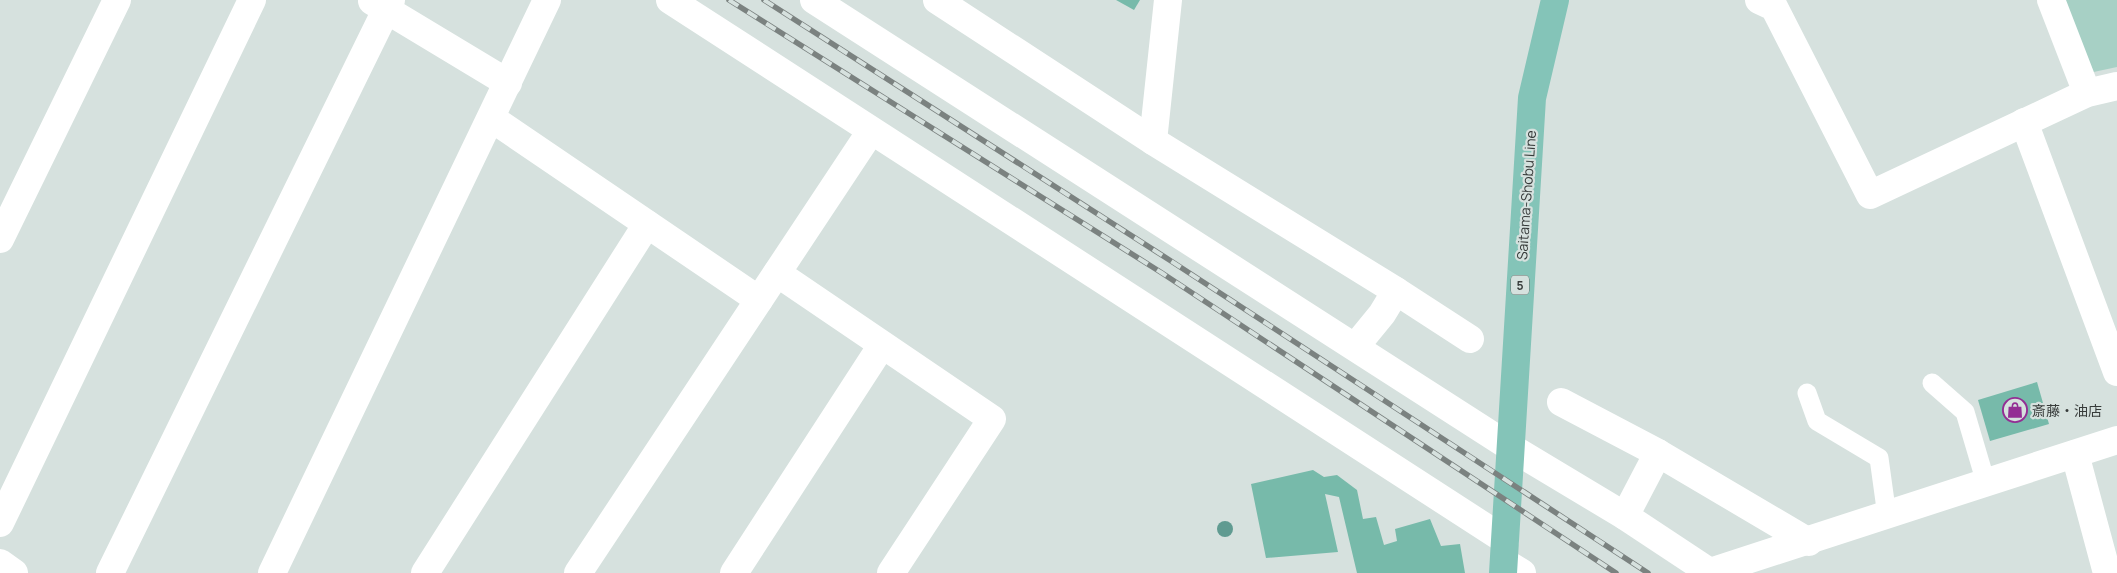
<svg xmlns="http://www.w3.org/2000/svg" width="2117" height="573" font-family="Manrope,'Noto Sans JP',sans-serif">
<rect width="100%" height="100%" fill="#d6e1de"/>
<path fill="#a7d0c5" d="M2062 0H2117V67L2089 73Z"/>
<g fill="#77baaa">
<path d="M1116 0H1140L1134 10Z"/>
<path d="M2037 382 2049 424 1990 441 1978 400Z"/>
<path d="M1313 470 1324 477 1337 475 1357 490 1363 519 1376 517 1384 545 1397 541 1395 529 1430 519 1441 546 1460 544 1465 573H1357L1339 497 1325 494 1338 552 1266 558 1251 484Z"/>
</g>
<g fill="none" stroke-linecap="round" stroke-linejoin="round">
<g stroke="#fff" stroke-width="19">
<path d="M1932 383 1965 412 1986 483"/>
<path d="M1807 393 1817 421 1879 458 1887 516"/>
</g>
<g stroke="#fff" stroke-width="28">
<path d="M670 0 1505 540"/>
<path d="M814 0 1510 447 1625 516"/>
<path d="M937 0 1153 141 1396 291 1382 314 1355 347"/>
<path d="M1759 0 1774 7 1870 195 2087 93 2117 86"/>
<path d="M2051 0 2087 93"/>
<path d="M372 1 508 83"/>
<path d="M491 118 759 300"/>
<path d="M2024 122 2117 372"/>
<path d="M1153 141 1168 0"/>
<path d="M0 239 117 0"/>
<path d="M777 273 992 419 891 573"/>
<path d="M1396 291 1470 339"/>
<path d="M1561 402 1658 453 1809 542"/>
<path d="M1658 453 1625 516 1711 573"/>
<path d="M2075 454 2107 573"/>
<path d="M0 523 252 0"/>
<path d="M1504 562 1522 573"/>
<path d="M1710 572 2117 440"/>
<path d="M110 573 391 0"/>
<path d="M425 573 647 224"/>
<path d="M578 573 871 131"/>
<path d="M734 573 882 345"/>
</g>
<g stroke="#fff" stroke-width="28">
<path d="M0 563 14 573"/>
<path d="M272 573 547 0"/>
</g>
<path stroke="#84c4b8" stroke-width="28" d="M1503 573 1532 98 1555 0"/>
<defs>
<g id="rail">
<path d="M729 0 1162 273 1616 573"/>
<path d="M764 0 1171 261 1648 573"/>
</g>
</defs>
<use href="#rail" stroke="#7b8280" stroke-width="5.5"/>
<use href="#rail" stroke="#d6e1de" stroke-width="4" stroke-dasharray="11" stroke-linecap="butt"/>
</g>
<circle fill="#609b91" cx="1225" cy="529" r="8"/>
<defs>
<symbol id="shop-ring" viewBox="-11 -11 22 22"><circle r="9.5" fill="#d6e1de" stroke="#932e94" stroke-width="1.5"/><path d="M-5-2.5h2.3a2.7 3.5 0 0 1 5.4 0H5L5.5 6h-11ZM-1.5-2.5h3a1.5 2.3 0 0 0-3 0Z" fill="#932e94"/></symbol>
</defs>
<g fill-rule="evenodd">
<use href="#shop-ring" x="2001" y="396" width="28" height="28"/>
</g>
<g text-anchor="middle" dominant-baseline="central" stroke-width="4.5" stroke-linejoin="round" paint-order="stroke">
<rect fill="#d6e1de" stroke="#676d6b" stroke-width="1" x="1511" y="275.5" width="18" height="19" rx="4"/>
<g font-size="12" font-weight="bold" fill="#373b3a">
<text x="1520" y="285">5</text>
</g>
<g font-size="14" fill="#373b3a" stroke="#d6e1de">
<text transform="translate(1526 195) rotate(-86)">Saitama-Shobu Line</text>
</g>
<g font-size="14" fill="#373b3a" stroke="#d6e1de" text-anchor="start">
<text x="2032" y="410">斎藤・油店</text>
</g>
</g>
</svg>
